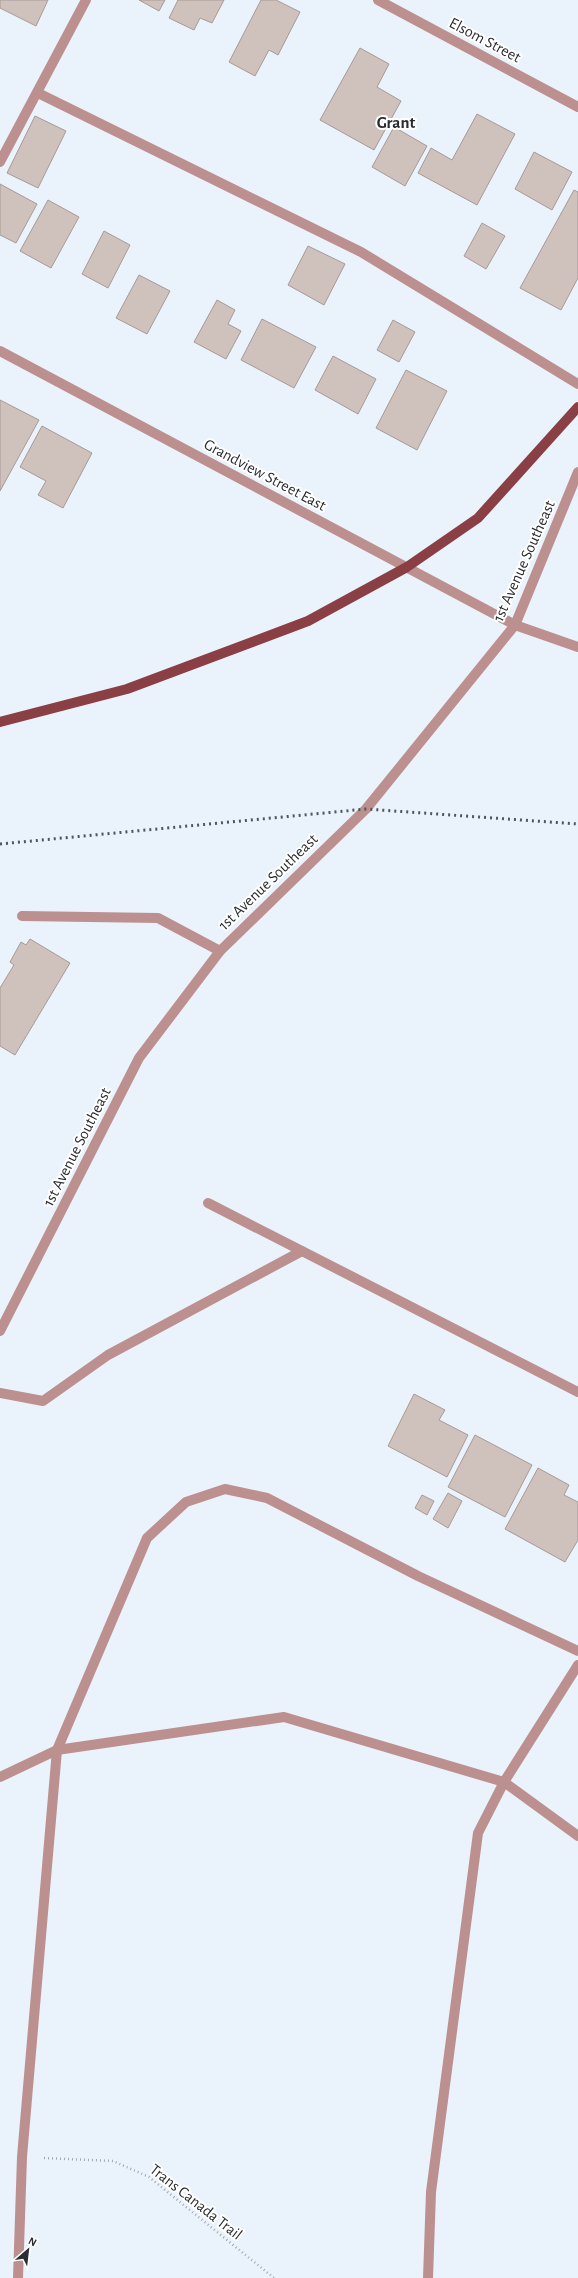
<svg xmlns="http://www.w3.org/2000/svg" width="578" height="2278" font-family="'Alegreya Sans',sans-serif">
<rect width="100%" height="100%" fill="#eaf2fc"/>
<g fill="#cfc2bd" stroke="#a79a96">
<path d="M0 0H48L36 26 0 8Z"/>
<path d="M139 0H165L159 11Z"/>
<path d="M178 0H224L212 23 200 18 194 30 169 18Z"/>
<path d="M261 0H276L300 12 278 55 269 50 255 76 229 62Z"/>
<path d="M360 48 389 64 377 87 401 101 374 150 320 120Z"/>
<path d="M477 114 515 134 477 205 418 173 431 148 452 160Z"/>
<path d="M35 116 66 131 38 188 7 173Z"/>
<path d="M394 127 427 146 405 186 372 167Z"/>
<path d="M534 152 572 172 552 210 515 189Z"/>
<path d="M0 184 37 204 16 243 0 235Z"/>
<path d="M574 190 578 192V278L561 310 520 288Z"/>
<path d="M48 200 79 217 51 268 20 251Z"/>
<path d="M482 223 505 236 486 269 464 256Z"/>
<path d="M104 231 130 245 108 288 82 274Z"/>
<path d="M308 246 345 264 324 305 288 285Z"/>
<path d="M139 275 170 291 147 334 116 318Z"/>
<path d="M217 300 235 310 228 324 241 331 226 359 194 342Z"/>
<path d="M262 319 316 347 294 388 241 360Z"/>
<path d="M393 320 415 332 399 362 377 350Z"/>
<path d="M333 356 376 379 358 414 315 390Z"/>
<path d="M406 370 447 391 417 450 376 428Z"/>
<path d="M0 400 39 420 0 491Z"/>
<path d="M42 426 92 453 63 508 38 495 46 481 20 467Z"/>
<path d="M30 939 70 963 15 1055 0 1046V988L14 965 10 962 21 942 26 945Z"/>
<path d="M414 1394 445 1410 439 1420 468 1435 447 1477 388 1446Z"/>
<path d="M475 1435 532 1465 505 1517 448 1487Z"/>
<path d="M538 1468 569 1485 564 1495 578 1502V1540L565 1562 505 1529Z"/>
<path d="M448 1493 462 1501 448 1528 433 1519Z"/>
<path d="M422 1495 434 1501 427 1515 415 1508Z"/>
</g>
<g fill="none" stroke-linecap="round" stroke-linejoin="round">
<path stroke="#a2a8b0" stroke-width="2.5" stroke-dasharray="1 3" stroke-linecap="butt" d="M44 2158 113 2161 149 2177 274 2278"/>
<g stroke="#bd9090" stroke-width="10">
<path d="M38 93 361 252 578 384"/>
<path d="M0 162 86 0"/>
<path d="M515 625 578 647"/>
<path d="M22 916 158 918 220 951"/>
<path d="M0 1393 43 1401 108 1355 302 1251"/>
<path d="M57 1750 147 1538 186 1502 225 1489 267 1498 418 1576 578 1651"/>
</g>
<g stroke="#bd9090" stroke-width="10">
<path d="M378 0 578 107"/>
<path d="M0 351 515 625"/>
<path d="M208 1203 578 1392"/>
<path d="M0 1331 139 1058 220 951 366 809 515 625 578 472"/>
<path d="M0 1777 57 1750 284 1717 504 1782 578 1836"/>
<path d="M18 2278 22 2157 57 1750"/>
<path d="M428 2278 431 2192 478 1833 504 1782 578 1665"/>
</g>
<path stroke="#893f43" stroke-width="10" d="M0 722 127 689 308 621 407 567 478 518 578 407"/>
<path stroke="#52565b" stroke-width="3" stroke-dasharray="2 4" stroke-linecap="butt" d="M0 844 366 809 578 824"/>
</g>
<g text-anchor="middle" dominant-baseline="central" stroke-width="4" stroke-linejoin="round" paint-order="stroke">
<g font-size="16" fill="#292c30" stroke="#fff">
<text transform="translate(485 40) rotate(28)">Elsom Street</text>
<text transform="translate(265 475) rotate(28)">Grandview Street East</text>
<text transform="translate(524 561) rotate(-66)">1st Avenue Southeast</text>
<text transform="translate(268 882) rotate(-44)">1st Avenue Southeast</text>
<text transform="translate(77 1147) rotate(-63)">1st Avenue Southeast</text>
<text transform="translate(196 2202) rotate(38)">Trans Canada Trail</text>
</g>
<g font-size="17" font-weight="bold" fill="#292c30" stroke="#fff">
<text x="396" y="122">Grant</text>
</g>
</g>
<g transform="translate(28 2250) rotate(28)" stroke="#ffffff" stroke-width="3" paint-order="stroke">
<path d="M0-3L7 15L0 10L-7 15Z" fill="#292c30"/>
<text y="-6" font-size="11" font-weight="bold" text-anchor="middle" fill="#292c30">N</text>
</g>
</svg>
